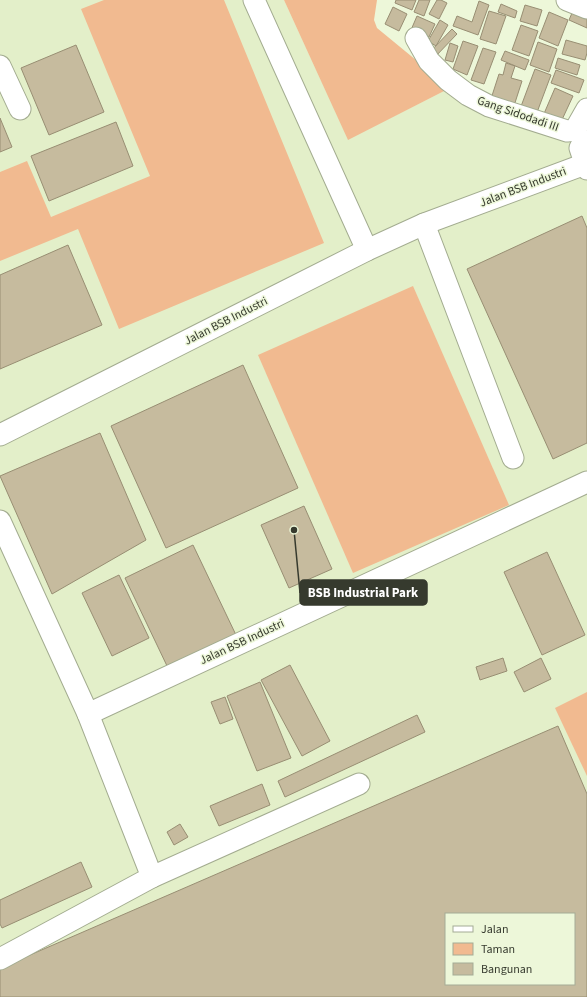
<svg xmlns="http://www.w3.org/2000/svg" width="587" height="997" font-family="'Source Sans 3',sans-serif">
<rect width="100%" height="100%" fill="#edf7d9"/>
<path fill="#e3efc9" fill-rule="evenodd" d="M0 0H284L348 139 446 90 516 124 587 145V997H0ZM446 914H574V984H446Z"/>
<g fill="#f1ba90">
<path d="M104 0H224L324 243 119 329 78 229 0 261V172L27 161 51 217 150 176 81 9Z"/>
<path d="M284 0H377L374 20 377 28 450 88 348 140Z"/>
<path d="M413 286 509 505 353 573 258 355Z"/>
<path d="M587 692V776L555 708Z"/>
</g>
<g fill="#c6bb9e" stroke="#988e73" fill-rule="evenodd">
<path d="M396 0H416L412 10 395 3Z"/>
<path d="M419 0H430L424 16 414 12Z"/>
<path d="M437 0H441L447 3 439 19 429 14Z"/>
<path d="M479 1 489 5 478 35 453 26 457 16 472 22Z"/>
<path d="M501 4 517 11 515 18 498 12Z"/>
<path d="M525 5 542 10 537 26 520 21Z"/>
<path d="M575 6 587 12V28L569 20Z"/>
<path d="M393 7 407 14 399 31 385 24Z"/>
<path d="M489 11 506 16 496 44 480 39Z"/>
<path d="M549 12 568 20 558 46 539 38Z"/>
<path d="M417 16 435 24 429 37 411 30Z"/>
<path d="M440 20 448 25 436 46 428 41Z"/>
<path d="M521 25 538 31 529 56 512 50Z"/>
<path d="M452 29 457 34 434 58 429 53Z"/>
<path d="M566 40 587 46V53L585 60 562 54Z"/>
<path d="M463 41 478 46 467 75 453 69Z"/>
<path d="M538 42 557 49 549 72 530 65Z"/>
<path d="M450 43 458 46 453 62 445 60Z"/>
<path d="M76 45 104 112 49 135 21 68Z"/>
<path d="M483 48 496 52 484 84 471 80Z"/>
<path d="M505 51 529 60 525 70 501 60Z"/>
<path d="M558 58 580 65 577 75 555 68Z"/>
<path d="M506 63 515 66 511 78 522 81 512 112 489 105 499 74 503 75Z"/>
<path d="M535 69 551 75 536 115 520 109Z"/>
<path d="M556 70 584 80 579 93 551 83Z"/>
<path d="M555 88 573 96 560 124 543 116Z"/>
<path d="M0 118 12 147 0 152Z"/>
<path d="M116 122 133 166 49 201 31 156Z"/>
<path d="M582 216 587 228V443L553 459 467 269Z"/>
<path d="M68 245 102 325 0 369V275Z"/>
<path d="M243 365 298 488 166 548 111 426Z"/>
<path d="M100 433 146 540 52 594 0 476Z"/>
<path d="M304 506 332 569 289 588 261 525Z"/>
<path d="M193 545 236 635 168 668 125 578Z"/>
<path d="M547 552 585 635 542 655 504 572Z"/>
<path d="M119 575 149 638 112 656 82 593Z"/>
<path d="M503 658 507 671 480 680 476 667Z"/>
<path d="M541 658 551 679 524 692 514 672Z"/>
<path d="M290 665 330 741 302 756 261 680Z"/>
<path d="M260 682 291 758 257 771 227 696Z"/>
<path d="M225 697 233 719 220 724 211 702Z"/>
<path d="M417 715 425 732 285 797 278 781Z"/>
<path d="M558 726 587 794V997H0V968ZM446 914H574V984H446Z"/>
<path d="M262 784 270 805 219 826 210 806Z"/>
<path d="M180 824 188 837 174 845 167 832Z"/>
<path d="M81 862 92 887 2 928 0 924V900Z"/>
</g>
<g fill="none" stroke-linecap="round" stroke-linejoin="round">
<defs>
<g id="minor">
<path d="M254 0 367 250"/>
<path d="M567 0 587 8"/>
<path d="M416 38 429 61 448 80 468 95 489 106 567 131 575 130 587 109"/>
<path d="M0 66 20 109"/>
<path d="M587 141H584L580 148 587 169"/>
<path d="M424 224 513 458"/>
<path d="M0 435 367 250 424 224 585 164"/>
<path d="M0 521 88 714 152 877 0 959"/>
<path d="M88 714 587 482"/>
<path d="M152 877 359 784"/>
</g>
</defs>
<use href="#minor" stroke="#a3ac90" stroke-width="23"/>
<use href="#minor" stroke="#fff" stroke-width="21"/>
</g>
<g text-anchor="middle" dominant-baseline="central" stroke-width="3" stroke-linejoin="round" paint-order="stroke">
<g font-size="12" fill="#363a2e" stroke="#edf7d9">
<text transform="translate(518 114) rotate(19)">Gang Sidodadi III</text>
<text transform="translate(523 187) rotate(-21)">Jalan BSB Industri</text>
<text transform="translate(226 321) rotate(-27)">Jalan BSB Industri</text>
<text transform="translate(242 642) rotate(-25)">Jalan BSB Industri</text>
</g>
</g>
<path fill="none" stroke="#363a2e" stroke-width="1.5" d="M294 530L300 593"/>
<circle fill="#363a2e" stroke="#edf7d9" stroke-width="1.5" cx="294" cy="530" r="4"/>
<rect fill="#363a2e" stroke="#363a2e" stroke-width="1.5" x="300" y="580" width="127" height="25" rx="4"/>
<g font-size="13" text-anchor="middle" font-weight="bold" fill="#fff">
<text x="363" y="597">BSB Industrial Park</text>
</g>
<rect x="445" y="913" width="130" height="72" fill="#edf7d9" stroke="#a4ab95"/>
<rect x="453" y="926" width="20" height="6" fill="#ffffff" stroke="#a4ab95"/>
<text x="481" y="933" font-size="12" fill="#363a2e">Jalan</text>
<rect x="453" y="943" width="20" height="12" fill="#f1ba90" stroke="#a4ab95"/>
<text x="481" y="953" font-size="12" fill="#363a2e">Taman</text>
<rect x="453" y="963" width="20" height="12" fill="#c6bb9e" stroke="#a4ab95"/>
<text x="481" y="973" font-size="12" fill="#363a2e">Bangunan</text>
</svg>
